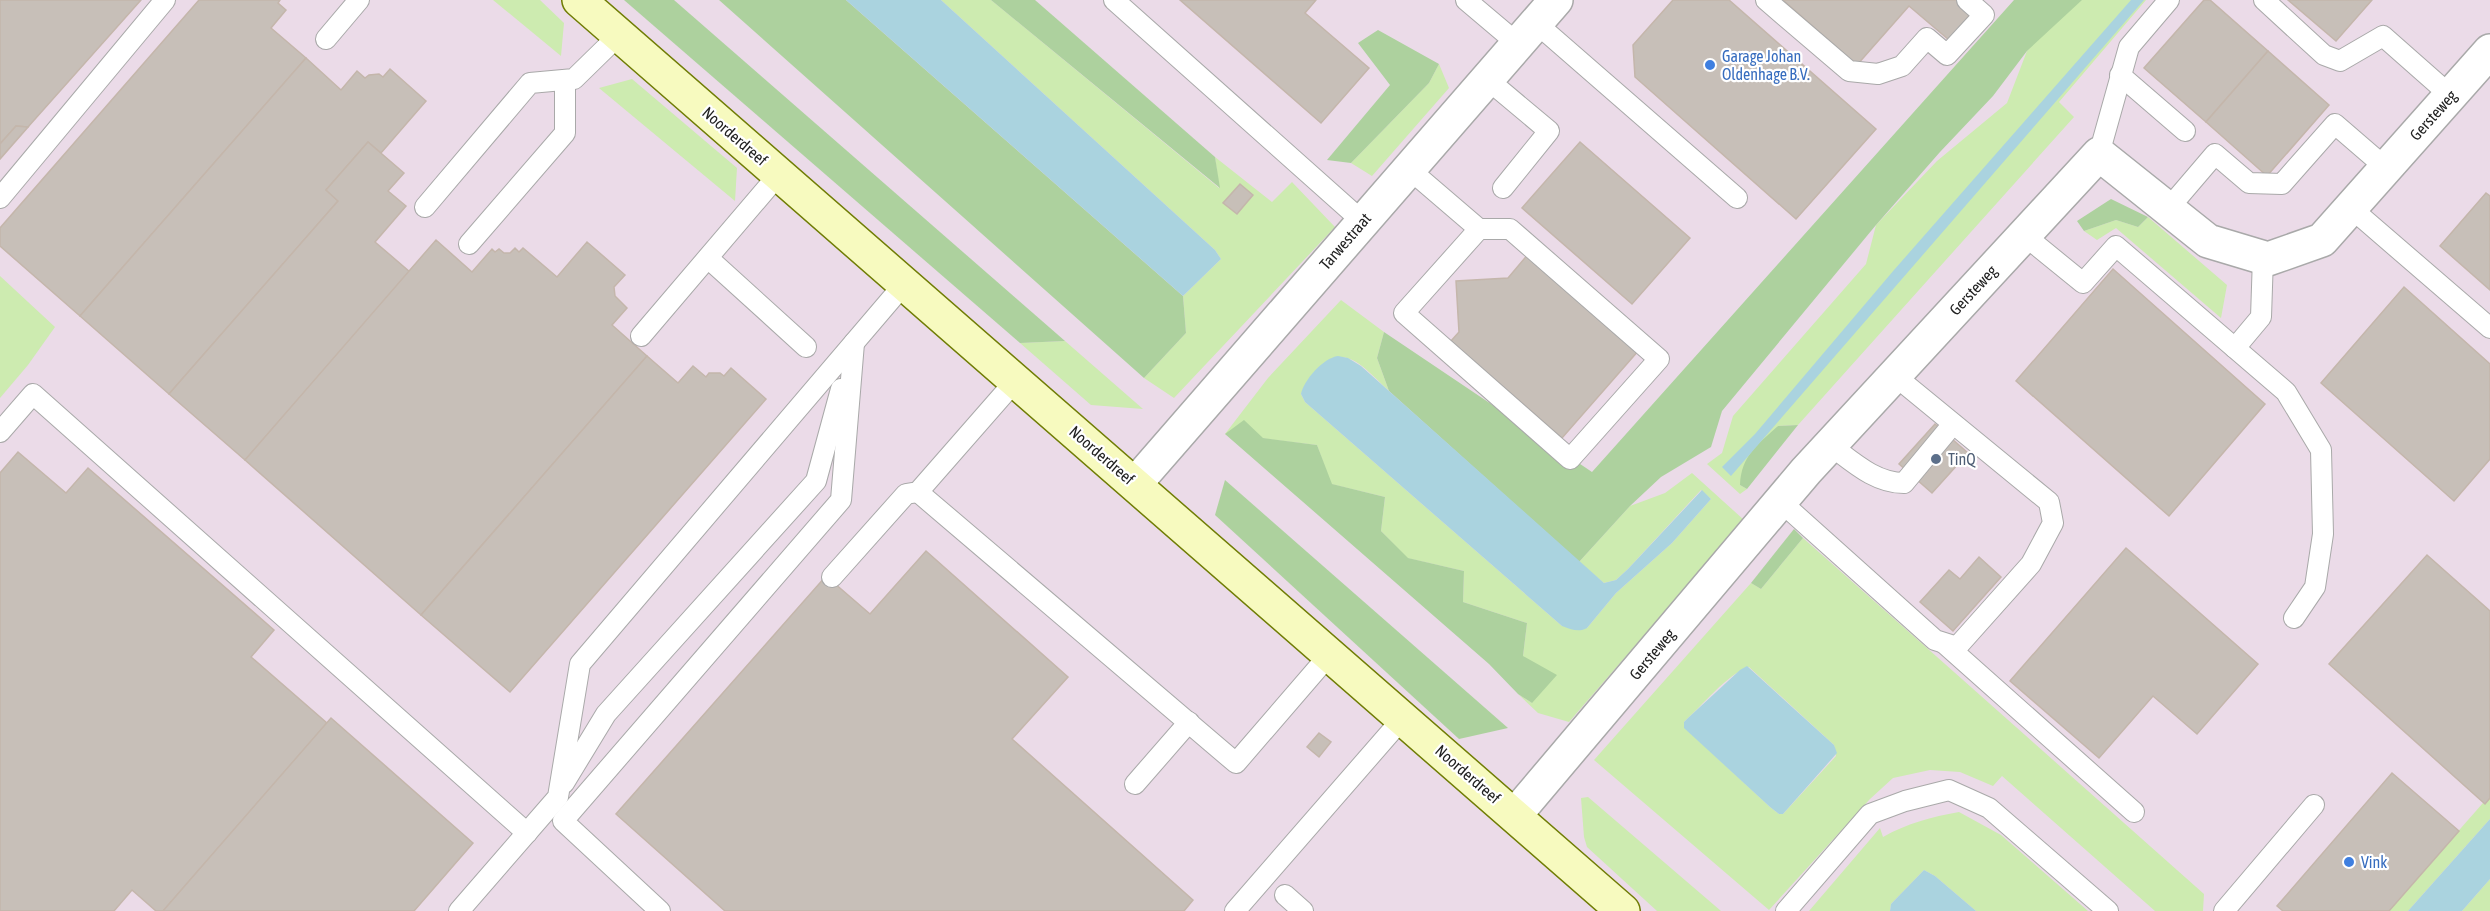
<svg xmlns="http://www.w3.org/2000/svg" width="2490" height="911" font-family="'Asap Condensed',sans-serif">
<rect width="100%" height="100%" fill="#f2efe9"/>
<rect fill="#ebdbe8" x="0" y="0" width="2490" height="911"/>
<g fill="#cdebb0" fill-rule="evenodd">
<path d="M493 0H540L564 23 561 56Z"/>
<path d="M941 0H991L1219 188 1215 157 1272 202 1292 182 1335 227 1174 398 1144 378 1186 333 1183 296 1221 259 1215 250Z"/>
<path d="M2071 0H2146L2059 102 2074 117 1798 425 1778 426 1740 485 1747 489 1740 494 1707 464 1722 453 1733 416 1866 264 1876 225 1937 161 2007 103 2027 51Z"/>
<path d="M1439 64 1449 88 1372 176 1351 163 1429 83Z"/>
<path d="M632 79 737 168 735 201 599 88Z"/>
<path d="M2148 217 2227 285 2221 318 2116 228 2097 240 2084 231 2116 220 2138 227Z"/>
<path d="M0 276 55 327 28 365 0 398Z"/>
<path d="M1341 300 1384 332 1377 358 1389 391C1367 371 1343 338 1317 371 1310 378 1305 385 1301 394L1305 402 1562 626 1587 628 1616 593 1672 543 1711 499 1701 490 1628 569 1616 580 1604 583 1579 562 1630 506 1665 493 1692 473 1744 520 1569 722 1538 713 1518 694 1532 703 1523 656 1527 623 1463 602 1464 571 1407 558 1381 531 1385 497 1331 484 1317 445 1225 434 1268 378Z"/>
<path d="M1065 341 1143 409 1091 405 1020 343Z"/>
<path d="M1803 538 2204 894 2203 911H2155L2002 776 1993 786 1960 772 1930 770 1893 778 1870 799 1769 910 1594 760 1751 583 1761 589ZM1749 667 1834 745 1836 756 1783 814H1779L1770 807 1684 727V722C1702 706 1727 674 1749 667Z"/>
<path d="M2490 795V819L2408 911H2388Z"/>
<path d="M1588 797 1721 911H1657L1587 847 1584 837 1581 798Z"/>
<path d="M1959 812 2001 835 2088 911H1976L1935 876 1924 870 1891 904 1890 911H1809L1880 828 1883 837C1908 823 1931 817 1959 812Z"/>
<path d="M2490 879V911H2462Z"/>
</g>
<g fill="#add19e">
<path d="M624 0H674L1065 341 1020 343Z"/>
<path d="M719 0H846L1183 296 1186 333 1144 378Z"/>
<path d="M991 0H1035L1215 157 1220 188Z"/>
<path d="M2014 0H2082L2027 51 1993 96 1940 152 1876 225 1722 411 1711 447 1661 477 1630 506 1579 562 1389 391 1377 358 1384 332 1592 472Z"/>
<path d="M1378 30 1439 64 1429 83 1351 163 1327 160 1390 85 1358 43Z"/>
<path d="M2111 199 2148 217 2138 227 2116 220 2084 231 2077 221Z"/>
<path d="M1244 420 1263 438 1317 445 1332 484 1385 497 1381 531 1408 558 1464 571 1463 602 1527 623 1523 656 1557 675 1532 703 1518 694 1489 664 1225 434Z"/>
<path d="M1798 425 1747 489 1740 485C1741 456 1758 444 1778 426Z"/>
<path d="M1225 480 1508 728 1459 739 1215 515Z"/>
<path d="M1794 529 1803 538 1761 589 1751 583Z"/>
</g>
<g fill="#aad3df">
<path d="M846 0H941L1215 250 1221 259 1183 296Z"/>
<path d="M2131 0H2144L1731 476 1722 467 1755 434 1894 270Z"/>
<path d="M1338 356 1348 358 1361 366 1604 583 1616 580 1628 569 1702 490 1711 499 1672 543 1616 593 1587 628C1579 633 1570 629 1562 626L1305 402 1301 394C1304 380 1323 358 1338 356Z"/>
<path d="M1747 666 1834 745 1837 753 1783 814H1779L1770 807 1684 728V722L1688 718 1740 670Z"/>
<path d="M2490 819V879L2462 911H2408Z"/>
<path d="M1924 870 1935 876 1976 911H1890L1891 904Z"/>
</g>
<g fill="#c7bfb8" stroke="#c4b6ab" stroke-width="1.5">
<path d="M0 0H141L28 127 16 126 0 144Z"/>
<path d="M199 0H280L278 3 286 10 271 28 306 58 80 316 0 246V228Z"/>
<path d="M1180 0H1316L1305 13 1369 68 1321 123Z"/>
<path d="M1673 0H1729L1876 129 1796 219 1635 77 1633 45Z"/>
<path d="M1783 0H1960L1973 11 1949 40 1909 6 1857 65Z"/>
<path d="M2204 0H2210L2268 51 2206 122 2144 68Z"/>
<path d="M2288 0H2372L2336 41Z"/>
<path d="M2268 51 2329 105 2267 176 2206 122Z"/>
<path d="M306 58 341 90 357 71 365 78 369 75 379 74 383 77 390 69 426 101 381 153 368 142 326 190 338 201 169 394 80 316Z"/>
<path d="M16 126 28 127 0 159V144Z"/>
<path d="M368 142 404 173 388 191 406 206 375 242 410 272 245 460 169 394 338 201 326 190Z"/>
<path d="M1580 142 1690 238 1632 304 1522 208Z"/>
<path d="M1240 184 1253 195 1237 214 1223 203Z"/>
<path d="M2486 193 2490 196V290L2440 246Z"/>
<path d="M436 240 472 272 492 249 495 252 499 249 504 253H510L515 248 519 252 523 248 557 277 587 242 625 275 614 287 615 296 627 308 612 325 647 356 421 615 245 460Z"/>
<path d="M1529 253 1639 350 1562 438 1451 341 1459 332 1456 281 1508 278Z"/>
<path d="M2113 269 2265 404 2169 516 2016 381Z"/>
<path d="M2404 287 2490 364V459L2454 501 2321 383Z"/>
<path d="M647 356 678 383 693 366 706 377 709 373H720L724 376 731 368 766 399 510 692 421 615Z"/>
<path d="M1935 424 1968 453 1932 493 1899 464Z"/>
<path d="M18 452 66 493 88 468 274 630 251 657 327 723 163 911H156L132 890 114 911H0V473Z"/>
<path d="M2126 548 2258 664 2197 734 2153 696 2099 758 2010 681Z"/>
<path d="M926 551 1068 677 1012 739 1193 900 1184 911H725L616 814 826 576 870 614Z"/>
<path d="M2427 555 2490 611V798L2485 804 2329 664Z"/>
<path d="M1979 557 2001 577 1953 631 1920 602 1949 570 1960 579Z"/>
<path d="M331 718 473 843 414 911H163Z"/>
<path d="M1319 733 1331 742 1319 757 1307 747Z"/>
<path d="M2392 773 2459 831 2389 911H2283L2277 906Z"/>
</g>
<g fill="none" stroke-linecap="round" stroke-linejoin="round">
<defs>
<g id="lane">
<path d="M1114 0 1362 221"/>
<path d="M1466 0 1518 44"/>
<path d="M1766 0 1849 71 1878 74 1902 66 1927 38 1947 55 1984 15 1967 0"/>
<path d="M2264 0 2324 55 2340 61 2383 36 2451 96"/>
<path d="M1536 23 1737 198"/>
<path d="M326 39 359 0"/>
<path d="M2120 75 2185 131"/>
<path d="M1487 79 1549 131 1503 188"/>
<path d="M2099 154 2129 47 2169 0"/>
<path d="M1409 169 1479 229 1404 313 1570 459 1659 359 1510 229H1479"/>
<path d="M0 198 165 0"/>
<path d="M425 207 530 83 574 79 619 35"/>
<path d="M2351 208 2490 328"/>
<path d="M2168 209 2215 154 2249 183 2282 184 2335 124 2386 168"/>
<path d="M2024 235 2083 283 2116 246 2286 392 2321 450 2323 534 2315 587 2294 618"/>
<path d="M469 244 565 133V80"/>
<path d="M708 258 806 347"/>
<path d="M641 336 779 174"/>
<path d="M2235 348 2261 317 2263 257"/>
<path d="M0 432 33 394 527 833"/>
<path d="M1830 445C1853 462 1875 483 1904 483L1953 424"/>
<path d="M918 492 1236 763 1330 654"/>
<path d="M1780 501 1935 640 1957 647 2031 564 2053 523 2049 502 1894 375"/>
<path d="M832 577 906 494 918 492 1016 380"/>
<path d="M1945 644 2134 812"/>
<path d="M564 783 606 714 816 481 841 389"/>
<path d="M1135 784 1189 722"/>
<path d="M1285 895 1303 911"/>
<path d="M459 911 558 797 580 664 905 283"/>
<path d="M660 911 563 821 841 500 854 343"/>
<path d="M1235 911 1403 718"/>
<path d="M1786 911 1870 814 1905 801 1949 790 1989 808 2108 911"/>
<path d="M2224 911 2314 805"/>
</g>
<g id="street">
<path d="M1135 484 1556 0"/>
<path d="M1515 815 1806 471 2099 154 2208 241 2268 259 2322 240 2490 51"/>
</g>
<path id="secondary" d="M579 0 1623 911"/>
</defs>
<use href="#lane" stroke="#a9a9a9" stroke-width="22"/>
<use href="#street" stroke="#a9a9a9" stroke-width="36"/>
<use href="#secondary" stroke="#707d05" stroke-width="36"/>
<use href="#lane" stroke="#fff" stroke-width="20"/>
<use href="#street" stroke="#fff" stroke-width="33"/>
<use href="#secondary" stroke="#f7fabf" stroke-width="33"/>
</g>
<g fill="#3f7fe0" stroke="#fff" stroke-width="2">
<circle cx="1710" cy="65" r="6"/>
<circle cx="2349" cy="862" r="6"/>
</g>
<circle fill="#5c6f8a" stroke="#fff" stroke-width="2" cx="1936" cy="459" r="6"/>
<g text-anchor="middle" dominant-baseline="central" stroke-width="4.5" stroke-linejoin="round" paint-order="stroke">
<g font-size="16" fill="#366cbe" stroke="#fff" text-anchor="start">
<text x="1722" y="56">Garage Johan<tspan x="1722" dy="18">Oldenhage B.V.</tspan></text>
<text x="2361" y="862">Vink</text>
</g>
<g font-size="16" fill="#222" stroke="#fff">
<text transform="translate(2433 115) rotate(-48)">Gersteweg</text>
<text transform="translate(735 136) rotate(41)">Noorderdreef</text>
<text transform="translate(1345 241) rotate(-49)">Tarwestraat</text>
<text transform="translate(1973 290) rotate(-47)">Gersteweg</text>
<text transform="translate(1102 455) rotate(41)">Noorderdreef</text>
<text transform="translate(1652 654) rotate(-50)">Gersteweg</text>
<text transform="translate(1468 774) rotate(41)">Noorderdreef</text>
</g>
<g font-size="16" fill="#4e5e75" stroke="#fff" text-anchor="start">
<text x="1948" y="459">TinQ</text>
</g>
</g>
</svg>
